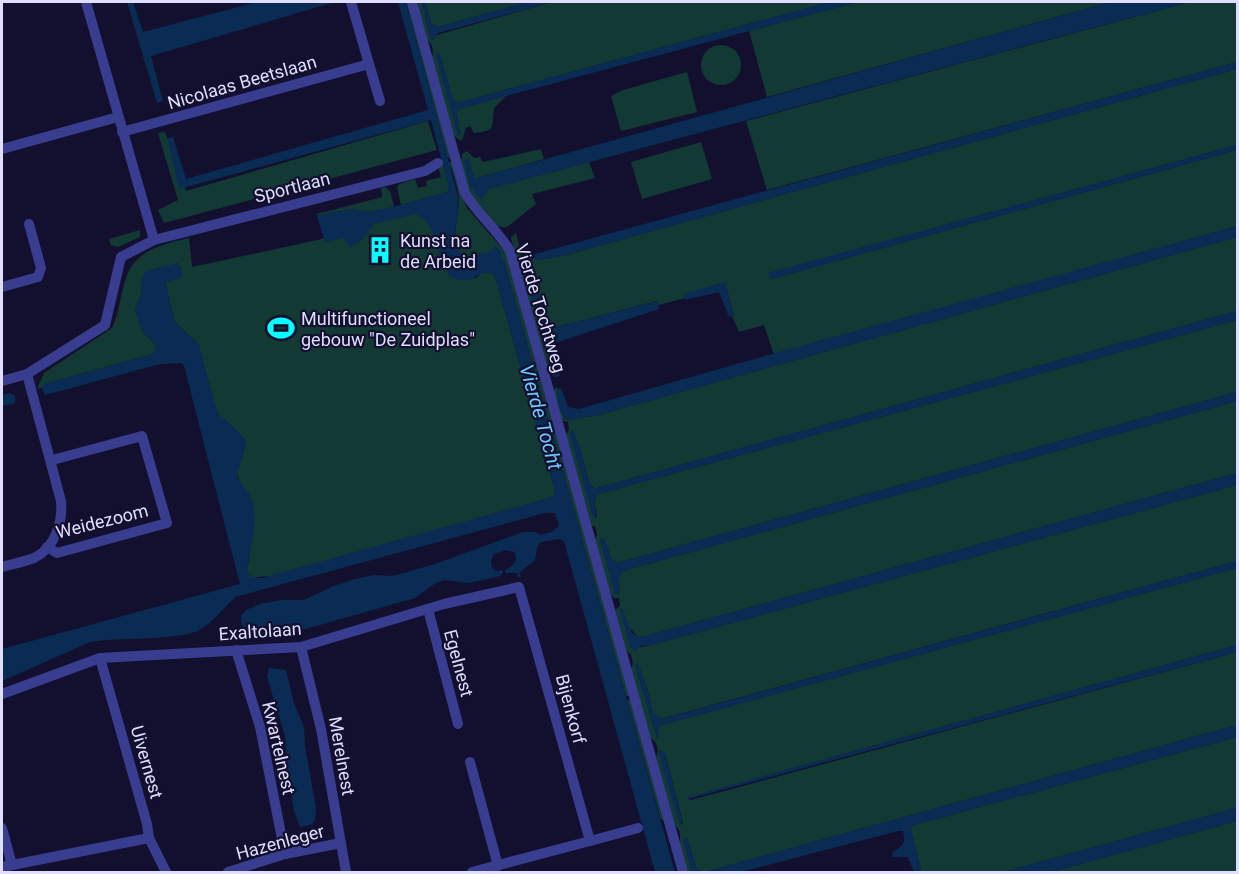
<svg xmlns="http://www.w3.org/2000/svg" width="1239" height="874" font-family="Roboto,sans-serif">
<rect width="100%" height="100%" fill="#13102f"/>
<g fill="#133934" fill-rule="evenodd">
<path d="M406 2H409L451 156 448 159Z"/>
<path d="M419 2H422L430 37 552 2H830L457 103 453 100 440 55H436L461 135 456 112 458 109 506 96 494 108C491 127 497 131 474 133L470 126 466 128 462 140H459L452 134 431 60C434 53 434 45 427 40L417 8Z"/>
<path d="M425 2H529L437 27 431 23Z"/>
<path d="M857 2H1111L767 97 749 31Z"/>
<path d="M1190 2H1237V62L767 190 746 121Z"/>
<circle cx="721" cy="65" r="20"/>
<path d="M1237 69V145L769 273 771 279 1237 150V226L774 355 764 325 739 332 732 316 734 315 725 283 684 294 685 298 659 305 657 301 553 328 547 323 529 260 534 258 537 260 562 256Z"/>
<path d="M687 72 697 112 621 131 611 96 623 90Z"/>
<path d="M428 121 437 150 164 223 158 210 178 200 158 133 165 132 186 191Z"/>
<path d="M701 142 712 179 642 199 631 162Z"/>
<path d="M541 149 544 159 474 179 468 159 465 165 471 188 488 189 589 162 595 178 532 194 536 204 507 227C484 231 458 174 462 154L467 151 474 158 480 157 483 162Z"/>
<path d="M448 162H453L461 193 467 208 507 254 630 696H626L504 261 491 252 471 256H463C451 243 456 228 458 212 461 197 455 175 448 162Z"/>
<path d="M443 163 449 188 447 192 401 205 397 187 399 184 415 179 418 188 427 186 426 181 441 177 438 166Z"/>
<path d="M385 187 390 191 394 207 368 212 351 209 317 216V214L382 197 381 188Z"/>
<path d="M427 206 475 279 482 273 489 272 495 276 555 491 553 497 267 579 266 576 253 578 249 576 247 572 250 551 240 483 215 406 198 343 175 323 165 282 181 277V269L177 263 142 280 141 294 135 309 142 331 157 346 153 354 44 384 42 388 37 389 44 373 112 328C120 311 120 295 126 278 135 250 163 244 189 238L192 267 322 239Z"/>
<path d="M140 230V237L118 247 111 245 109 239Z"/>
<path d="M516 233 540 329 555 377 547 372 514 252 511 237Z"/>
<path d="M1237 237V311L597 488H593L589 482 578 442 570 434 594 518 597 517 594 500 598 494 1237 320V392L617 563 612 560 604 539 600 540 615 593 617 594 620 593C618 582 615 575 626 570L1237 401V473L646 636 638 637 630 628 637 648 651 645 1237 485V561L661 719 653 714 647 688 638 664 635 665 657 738 658 729 661 725 1237 568V645L689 797 688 799 691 800 1237 652V725L705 872 697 870 687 838 683 839 692 872H686C684 865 679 855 679 847 680 835 683 832 673 824 668 807 651 765 658 751L656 743 648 735 631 669 633 664 631 654 627 652 615 610 620 606 619 598H614L609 593 595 540 597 534 595 526H592L565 437 569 429 568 422 560 420 552 391 557 387 561 412 567 420 598 415ZM660 751 665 753 683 823 681 825 659 753Z"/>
<path d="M631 699 665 819 661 820 627 700Z"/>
<path d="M1237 737V808L1003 872H918L917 871 921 870 910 826Z"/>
<path d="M1237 821V872H1051Z"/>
</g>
<g fill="#0a2c54">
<path d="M127 2H133L143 32 257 2H335L151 56 163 101 157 103Z"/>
<path d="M398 2H406L457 193C458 199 459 207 458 213 455 228 451 244 463 256H471L491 252 494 246 499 249 504 261 675 872H655L564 541 560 539 541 542 537 548 535 560 519 573 521 577 518 578 517 573H506L505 570C513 567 519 560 514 552L505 550 494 554 491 560 492 568 496 571 503 570V573L500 576 469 583 445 580 434 584 415 598 302 630 272 633 245 628 241 623V616L246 610 260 604 281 600H304L334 586 352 580 373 575 392 576 432 565 523 532H535L540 535C547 533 555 532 559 525L555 513H545L235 597C224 608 214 621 201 629 183 641 117 637 90 642L2 681V649L240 584 184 366 182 363 160 364 45 395 42 388 44 384 153 354 157 346 142 331 135 309 141 294 142 280 146 271 178 263 182 274 181 277 165 282 175 323 198 343 218 414 233 426 246 441C245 454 239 464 237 477 240 484 247 489 250 496 261 518 250 549 247 571 250 578 254 578 261 578L552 497 555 491 495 276 489 272C470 275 475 286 450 277 447 271 444 265 441 259 434 242 435 223 416 214L374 224 361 241 350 247 344 238 325 242 317 216 351 209 368 212 401 205 447 192 449 188 431 120 179 189 167 138 173 137 186 179 428 110Z"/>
<path d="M422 2H425L431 23 437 27 529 2H552L438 33 434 40H431L430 37Z"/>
<path d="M830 2H857L458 109 456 112 461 135 458 136 436 55 440 54 453 100 457 103Z"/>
<path d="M1111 2H1190L488 189 482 200C470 191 466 174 464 159L468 158 474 179Z"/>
<path d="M1237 62V69L562 256 537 260 534 258 535 254Z"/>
<path d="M1237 145V150L771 279 768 273Z"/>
<path d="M1237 226V237L598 415 568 420C559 414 557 400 557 389L561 388 568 407 579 409 786 350Z"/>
<path d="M528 257 547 323 553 328 658 301 659 309 555 343 553 347 560 376 555 377 522 263Z"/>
<path d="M721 283H725L734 316 729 317 719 292 685 300 684 294Z"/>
<path d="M1237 311V320L598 494 594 500 596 518 593 517 570 434V431L573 430 578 442 589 482 593 488H597Z"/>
<path d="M1237 392V401L626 570 618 577 620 593 617 594H615L600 540 602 538 604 539 612 560 617 563Z"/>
<path d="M10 393 15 396V403L2 406V395Z"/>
<path d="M1237 473V485L651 645 641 646 635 651 630 647 620 610 621 608 623 610 632 633 638 637 646 636Z"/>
<path d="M1237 561V568L661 725 658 729 659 736 657 738 635 665 638 663 647 688 653 714 662 719Z"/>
<path d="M1237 645V652L688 799V797Z"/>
<path d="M269 668 286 670 294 703 304 727 305 746 316 808 315 820 311 825 300 827 294 811 287 768 285 736 267 677Z"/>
<path d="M1237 725V737L910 826 921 870 914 872 908 857H893L892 852C903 846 906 844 903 831H898L741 872H705Z"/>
<path d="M662 751 665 753 683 825 678 820 659 753Z"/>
<path d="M1237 808V821L1051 872H1003Z"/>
<path d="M687 838 697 870 705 872H692L683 839Z"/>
</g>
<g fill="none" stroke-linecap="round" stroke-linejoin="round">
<g stroke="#393d90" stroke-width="10">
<path d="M412 2 465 193C478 215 497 229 510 251L683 872"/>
<path d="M369 64 380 101"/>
<path d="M122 132 369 64 351 2"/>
<path d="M2 149 118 117"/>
<path d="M154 240 425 171 438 163"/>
<path d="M2 287 38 277 41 268 29 224"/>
<path d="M2 381 27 374 105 325 121 257 154 240 86 2"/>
<path d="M47 547 57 553 167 523 142 436 56 459"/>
<path d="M2 567C12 564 24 562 34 558 55 548 63 522 61 501L27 374"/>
<path d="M428 609 458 724"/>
<path d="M301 647 321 729 346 872"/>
<path d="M236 650 260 727 285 854"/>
<path d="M100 658 147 824 149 838 166 872"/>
<path d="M2 694 100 658 301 647 444 604 519 587 590 841 472 872"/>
<path d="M470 762 498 866"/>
<path d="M2 828 12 865"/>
<path d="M590 841 638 828"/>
<path d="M2 867 149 838"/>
<path d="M228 872 285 854 341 843"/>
</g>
</g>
<defs>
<symbol id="building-bare" viewBox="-9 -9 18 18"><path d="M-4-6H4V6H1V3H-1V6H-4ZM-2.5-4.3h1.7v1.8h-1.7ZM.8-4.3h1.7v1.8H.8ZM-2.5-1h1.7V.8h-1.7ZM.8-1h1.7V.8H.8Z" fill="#0afcff" stroke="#13102f" stroke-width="2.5" paint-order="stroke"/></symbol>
<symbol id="stadium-bare" viewBox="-9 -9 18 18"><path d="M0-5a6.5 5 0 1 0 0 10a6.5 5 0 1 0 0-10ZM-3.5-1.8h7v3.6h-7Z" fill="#0afcff" stroke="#13102f" stroke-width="2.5" paint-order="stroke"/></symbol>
</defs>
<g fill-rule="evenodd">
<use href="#building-bare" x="361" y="231" width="38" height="38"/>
<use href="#stadium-bare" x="262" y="309" width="38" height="38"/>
</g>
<g text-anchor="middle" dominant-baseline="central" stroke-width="4.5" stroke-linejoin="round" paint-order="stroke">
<g font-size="18" fill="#dfdeff" stroke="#13102f">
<text transform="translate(242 82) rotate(-16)">Nicolaas Beetslaan</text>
<text transform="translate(292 187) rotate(-14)">Sportlaan</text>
<text transform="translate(541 308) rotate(73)">Vierde Tochtweg</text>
<text transform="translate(102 521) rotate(-14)">Weidezoom</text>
<text transform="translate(260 631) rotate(-4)">Exaltolaan</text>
<text transform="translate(459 663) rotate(75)">Egelnest</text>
<text transform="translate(571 709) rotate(75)">Bijenkorf</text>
<text transform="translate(279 748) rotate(77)">Kwartelnest</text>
<text transform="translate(342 756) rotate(80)">Merelnest</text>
<text transform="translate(147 762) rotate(74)">Uivernest</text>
<text transform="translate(280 842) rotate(-15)">Hazenleger</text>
</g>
<g font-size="18" fill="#dfdeff" stroke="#13102f" text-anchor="start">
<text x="400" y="240">Kunst na<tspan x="400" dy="21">de Arbeid</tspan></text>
<text x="301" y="318">Multifunctioneel<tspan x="301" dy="21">gebouw "De Zuidplas"</tspan></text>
</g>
<g font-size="20" font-style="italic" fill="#6cc8ff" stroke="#13102f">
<text transform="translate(541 417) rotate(74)">Vierde Tocht</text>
</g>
</g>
<rect width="1239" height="874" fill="none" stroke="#dfdeff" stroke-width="6"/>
</svg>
